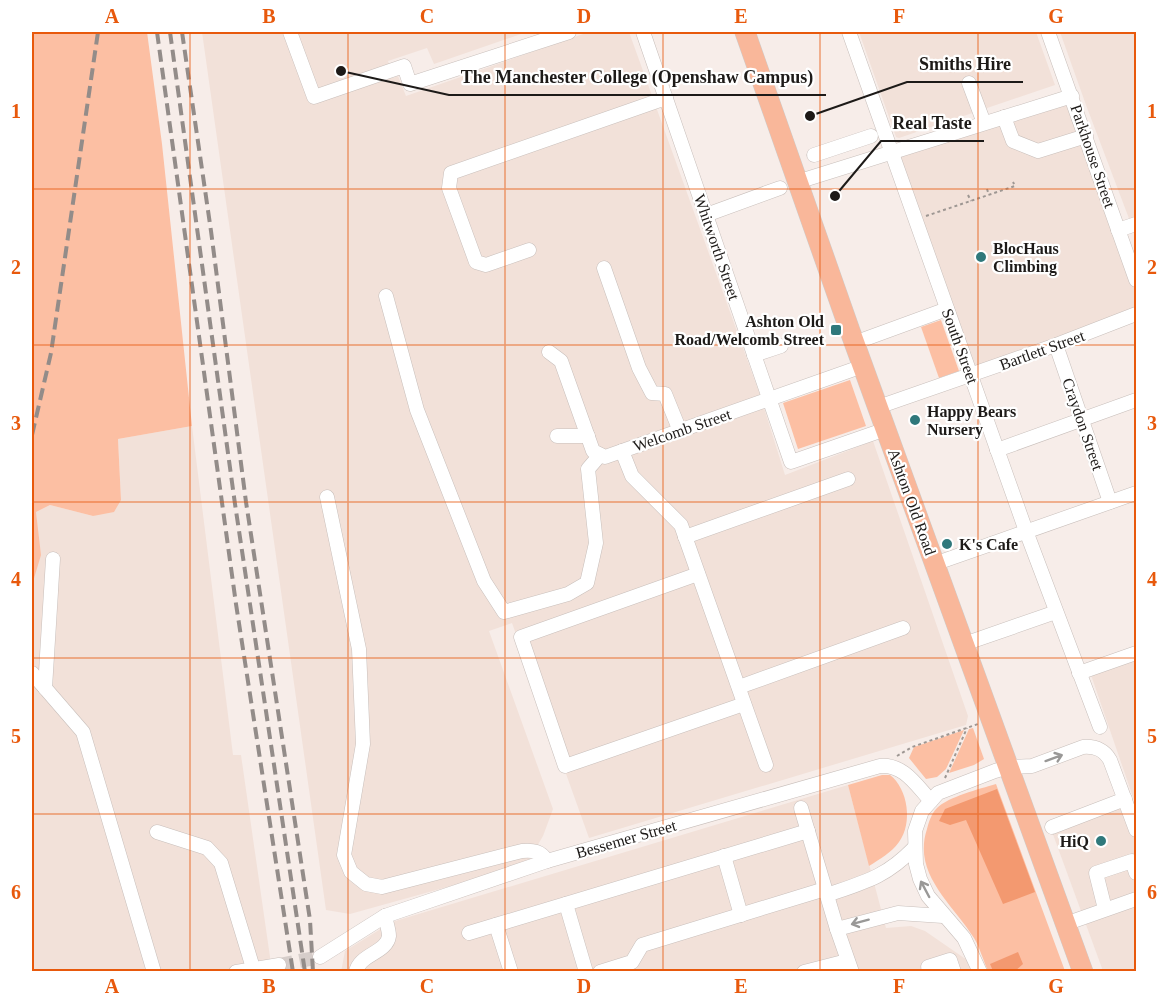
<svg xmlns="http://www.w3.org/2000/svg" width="1168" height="1003" font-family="'Times New Roman',serif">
<rect width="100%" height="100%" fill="#f7ede9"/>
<g fill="#f2e1d9">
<path d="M202 32H527L434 64 427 48 388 61 393 78 398 76 406 96 589 32H629L760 395 785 475 873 441 968 716 966 725 589 838 512 623 489 631 553 809 543 836 526 865 350 914 326 910Z"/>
<path d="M859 32H1036L1055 85 899 138 896 137Z"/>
<path d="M1060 32H1136V237L1086 105Z"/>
<path d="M1068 100 1136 292V313L973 373 899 153Z"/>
<path d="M192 426 233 755H241L270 957V971L32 972V585L40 555 36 512 50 505 93 516 121 500 118 439Z"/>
<path d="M1136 658V806L1091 675Z"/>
<path d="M848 785 886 928 911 926 925 931 967 960 971 971 341 972 345 951 392 922Z"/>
<path d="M1124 804 1136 839V971H1103L1051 829Z"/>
</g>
<g fill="#fcbfa3">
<path d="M32 32H147L162 144 192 426 118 439 121 500 114 512 93 516 50 505 36 512 41 555 32 585Z"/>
<path d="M941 320 959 371 939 378 921 327Z"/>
<path d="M850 380 866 426 798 449 783 403Z"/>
<path d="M973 728 984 759 974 765 949 773 969 729Z"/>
<path d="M964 730 946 769 937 777 926 779 909 758 914 747Z"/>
<path d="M882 775H890C908 789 913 823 899 842 891 853 880 859 869 866L848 785Z"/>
<path d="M996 784 1065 971H988C983 960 980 948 974 938 953 904 912 874 927 829 929 822 931 814 937 808 948 797 979 789 996 784Z"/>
</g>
<g fill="#f39970">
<path d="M997 789 1035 892 1003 904 966 820 950 825 939 821 945 809Z"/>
<path d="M1018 952 1023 964 1015 971H993L990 964Z"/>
</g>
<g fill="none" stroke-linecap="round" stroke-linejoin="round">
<path stroke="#d6cdca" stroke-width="14" stroke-dasharray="14 7" stroke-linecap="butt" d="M279 965 320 957"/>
<defs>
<g id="minor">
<path d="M290 32 314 97 404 66 410 84 569 32"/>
<path d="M643 32 791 462 886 429"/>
<path d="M849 32 1026 531 1100 727"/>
<path d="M1048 32 1136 280"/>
<path d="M969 83 984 123"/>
<path d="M1004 117 1013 141 1038 151 1086 136"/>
<path d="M814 155 871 136"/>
<path d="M797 182 1072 96"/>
<path d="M706 215 780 188"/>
<path d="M1118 230 1136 224"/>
<path d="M529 250 486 265 476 262 449 188 451 173 666 98"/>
<path d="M604 268 639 368 652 393 665 394 680 431"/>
<path d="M386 296 417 410 484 581 504 612 568 594 587 583 596 543 588 469 600 455"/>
<path d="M854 343 947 309"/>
<path d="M1056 345 1110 502"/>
<path d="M549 352 561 361 593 451 605 457 863 366"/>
<path d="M754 355 781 346"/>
<path d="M878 407 1056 345 1136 314"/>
<path d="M557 436H588"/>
<path d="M997 450 1136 400"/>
<path d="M622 451 632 476 681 525 766 765"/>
<path d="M327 497 359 649 363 744 344 855 351 872 366 884 382 887 522 851C533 850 541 851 547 861"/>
<path d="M685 537 848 479"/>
<path d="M934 564 1136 493"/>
<path d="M698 574 521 637 565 766 744 704"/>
<path d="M964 644 1056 612"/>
<path d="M32 673 83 732 154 972"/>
<path d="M1079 673 1136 653"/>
<path d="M739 687 903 628"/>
<path d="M45 688 53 559"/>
<path d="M801 808 837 929 852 972"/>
<path d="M1052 827 1125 799"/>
<path d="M157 832 207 848 221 863 253 968"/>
<path d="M724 856 741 915"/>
<path d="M827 895C865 882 886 877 914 848"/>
<path d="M566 904 586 972"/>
<path d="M1105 909 1096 873 1132 861 1136 873"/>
<path d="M1065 924 1136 899"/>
<path d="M496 925 511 972"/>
<path d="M837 929 898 913 943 916"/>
<path d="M469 933 808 831"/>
<path d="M320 957 385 916 547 861 880 766C904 764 916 785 931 801"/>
<path d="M928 967 950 960 954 972"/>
<path d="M236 972 279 965"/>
<path d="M356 972C359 954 387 953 389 936 389 930 386 922 385 916"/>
<path d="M600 972 632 962 642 945 825 889"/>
<path d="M804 972 847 961"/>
<path d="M980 972 964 938 928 896 920 879 916 864 915 831 922 811 938 793 995 771 1008 767 1032 766 1083 747C1096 746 1104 750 1110 760L1136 830"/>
</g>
<path id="highway" d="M745 32 850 331 1083 972"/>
</defs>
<use href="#minor" stroke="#c8bfbb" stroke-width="15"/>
<use href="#highway" stroke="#cdcdcc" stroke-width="21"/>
<g stroke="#9e9793" stroke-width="2" stroke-dasharray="3 3" stroke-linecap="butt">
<path d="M987 189 989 195"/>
<path d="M968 195 971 201"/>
<path d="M926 216 1015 186 1013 182"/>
<path d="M897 756 912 747 978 724"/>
<path d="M945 778 967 728"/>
</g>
<use href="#minor" stroke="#fff" stroke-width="14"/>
<use href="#highway" stroke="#f9b79a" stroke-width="20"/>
<g stroke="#938c89" stroke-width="4" stroke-dasharray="12 6" stroke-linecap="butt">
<path d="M157 32 236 604 293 972"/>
<path d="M170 32 235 504 305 972"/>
<path d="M182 32 211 231 246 502 310 920 313 972"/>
<path d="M32 435 51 353 98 32"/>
</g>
</g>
<defs><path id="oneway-shaft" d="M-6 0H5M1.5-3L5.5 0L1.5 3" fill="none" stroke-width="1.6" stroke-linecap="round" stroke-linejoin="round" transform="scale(1.5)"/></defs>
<g stroke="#999897">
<use href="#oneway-shaft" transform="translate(1054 758) rotate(-20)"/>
<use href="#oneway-shaft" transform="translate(925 889) rotate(-118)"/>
<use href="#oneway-shaft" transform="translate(860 922) rotate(165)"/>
</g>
<path fill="none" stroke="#e8590c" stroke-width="1.5" stroke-opacity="0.55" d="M190 32V972M348 32V972M505 32V972M663 32V972M820 32V972M978 32V972M32 189H1136M32 345H1136M32 502H1136M32 658H1136M32 814H1136"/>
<g fill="#2f787b" stroke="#fff" stroke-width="2">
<circle cx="981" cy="257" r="6"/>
<rect x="830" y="324" width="12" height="12" rx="3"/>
<circle cx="915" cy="420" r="6"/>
<circle cx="947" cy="544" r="6"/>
<circle cx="1101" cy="841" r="6"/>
</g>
<g text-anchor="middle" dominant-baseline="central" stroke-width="4.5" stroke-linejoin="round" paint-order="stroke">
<g font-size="16" fill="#1d1a18" stroke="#fff">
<text transform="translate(1093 156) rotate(71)">Parkhouse Street</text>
<text transform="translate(717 247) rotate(71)">Whitworth Street</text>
<text transform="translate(960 346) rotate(70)">South Street</text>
<text transform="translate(1042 350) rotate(-20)">Bartlett Street</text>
<text transform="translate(1083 424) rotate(71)">Craydon Street</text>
<text transform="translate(682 430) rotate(-19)">Welcomb Street</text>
<text transform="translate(912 502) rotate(70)">Ashton Old Road</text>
<text transform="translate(626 839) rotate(-16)">Bessemer Street</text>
</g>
<g font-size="16" font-weight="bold" fill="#1d1a18" stroke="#fff" text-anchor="start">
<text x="993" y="248">BlocHaus<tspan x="993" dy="18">Climbing</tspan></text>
<text x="824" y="321" text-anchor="end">Ashton Old<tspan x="824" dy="18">Road/Welcomb Street</tspan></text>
<text x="927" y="411">Happy Bears<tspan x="927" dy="18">Nursery</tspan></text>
<text x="959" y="544">K's Cafe</text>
<text x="1089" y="841" text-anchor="end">HiQ</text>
</g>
</g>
<path fill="none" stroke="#1d1a18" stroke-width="2" d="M810 116L907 82H1023M341 71L449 95H826M835 196L881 141H984"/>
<g fill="#1d1a18" stroke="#fff" stroke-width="2">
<circle cx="810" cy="116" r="6"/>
<circle cx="341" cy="71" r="6"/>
<circle cx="835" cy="196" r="6"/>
</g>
<g font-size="18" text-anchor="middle" font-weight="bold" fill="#1d1a18" stroke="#fff" stroke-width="4.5" stroke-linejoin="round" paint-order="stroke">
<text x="965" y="70">Smiths Hire</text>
<text x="637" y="83">The Manchester College (Openshaw Campus)</text>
<text x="932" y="129">Real Taste</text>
</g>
<rect width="1168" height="1003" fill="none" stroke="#ffffff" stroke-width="66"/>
<rect x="33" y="33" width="1102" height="937" fill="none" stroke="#e8590c" stroke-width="2"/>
<g font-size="20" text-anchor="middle" font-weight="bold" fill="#e8590c">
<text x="112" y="23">A</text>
<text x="269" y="23">B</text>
<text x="427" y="23">C</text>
<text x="584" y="23">D</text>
<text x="741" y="23">E</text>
<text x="899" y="23">F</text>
<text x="1056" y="23">G</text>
<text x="16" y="118">1</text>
<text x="1152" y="118">1</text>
<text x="16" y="274">2</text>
<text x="1152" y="274">2</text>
<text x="16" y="430">3</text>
<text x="1152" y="430">3</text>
<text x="16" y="586">4</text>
<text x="1152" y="586">4</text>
<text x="16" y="743">5</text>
<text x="1152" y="743">5</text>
<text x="16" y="899">6</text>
<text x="1152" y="899">6</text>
<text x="112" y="993">A</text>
<text x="269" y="993">B</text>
<text x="427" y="993">C</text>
<text x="584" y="993">D</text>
<text x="741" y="993">E</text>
<text x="899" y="993">F</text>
<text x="1056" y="993">G</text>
</g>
</svg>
